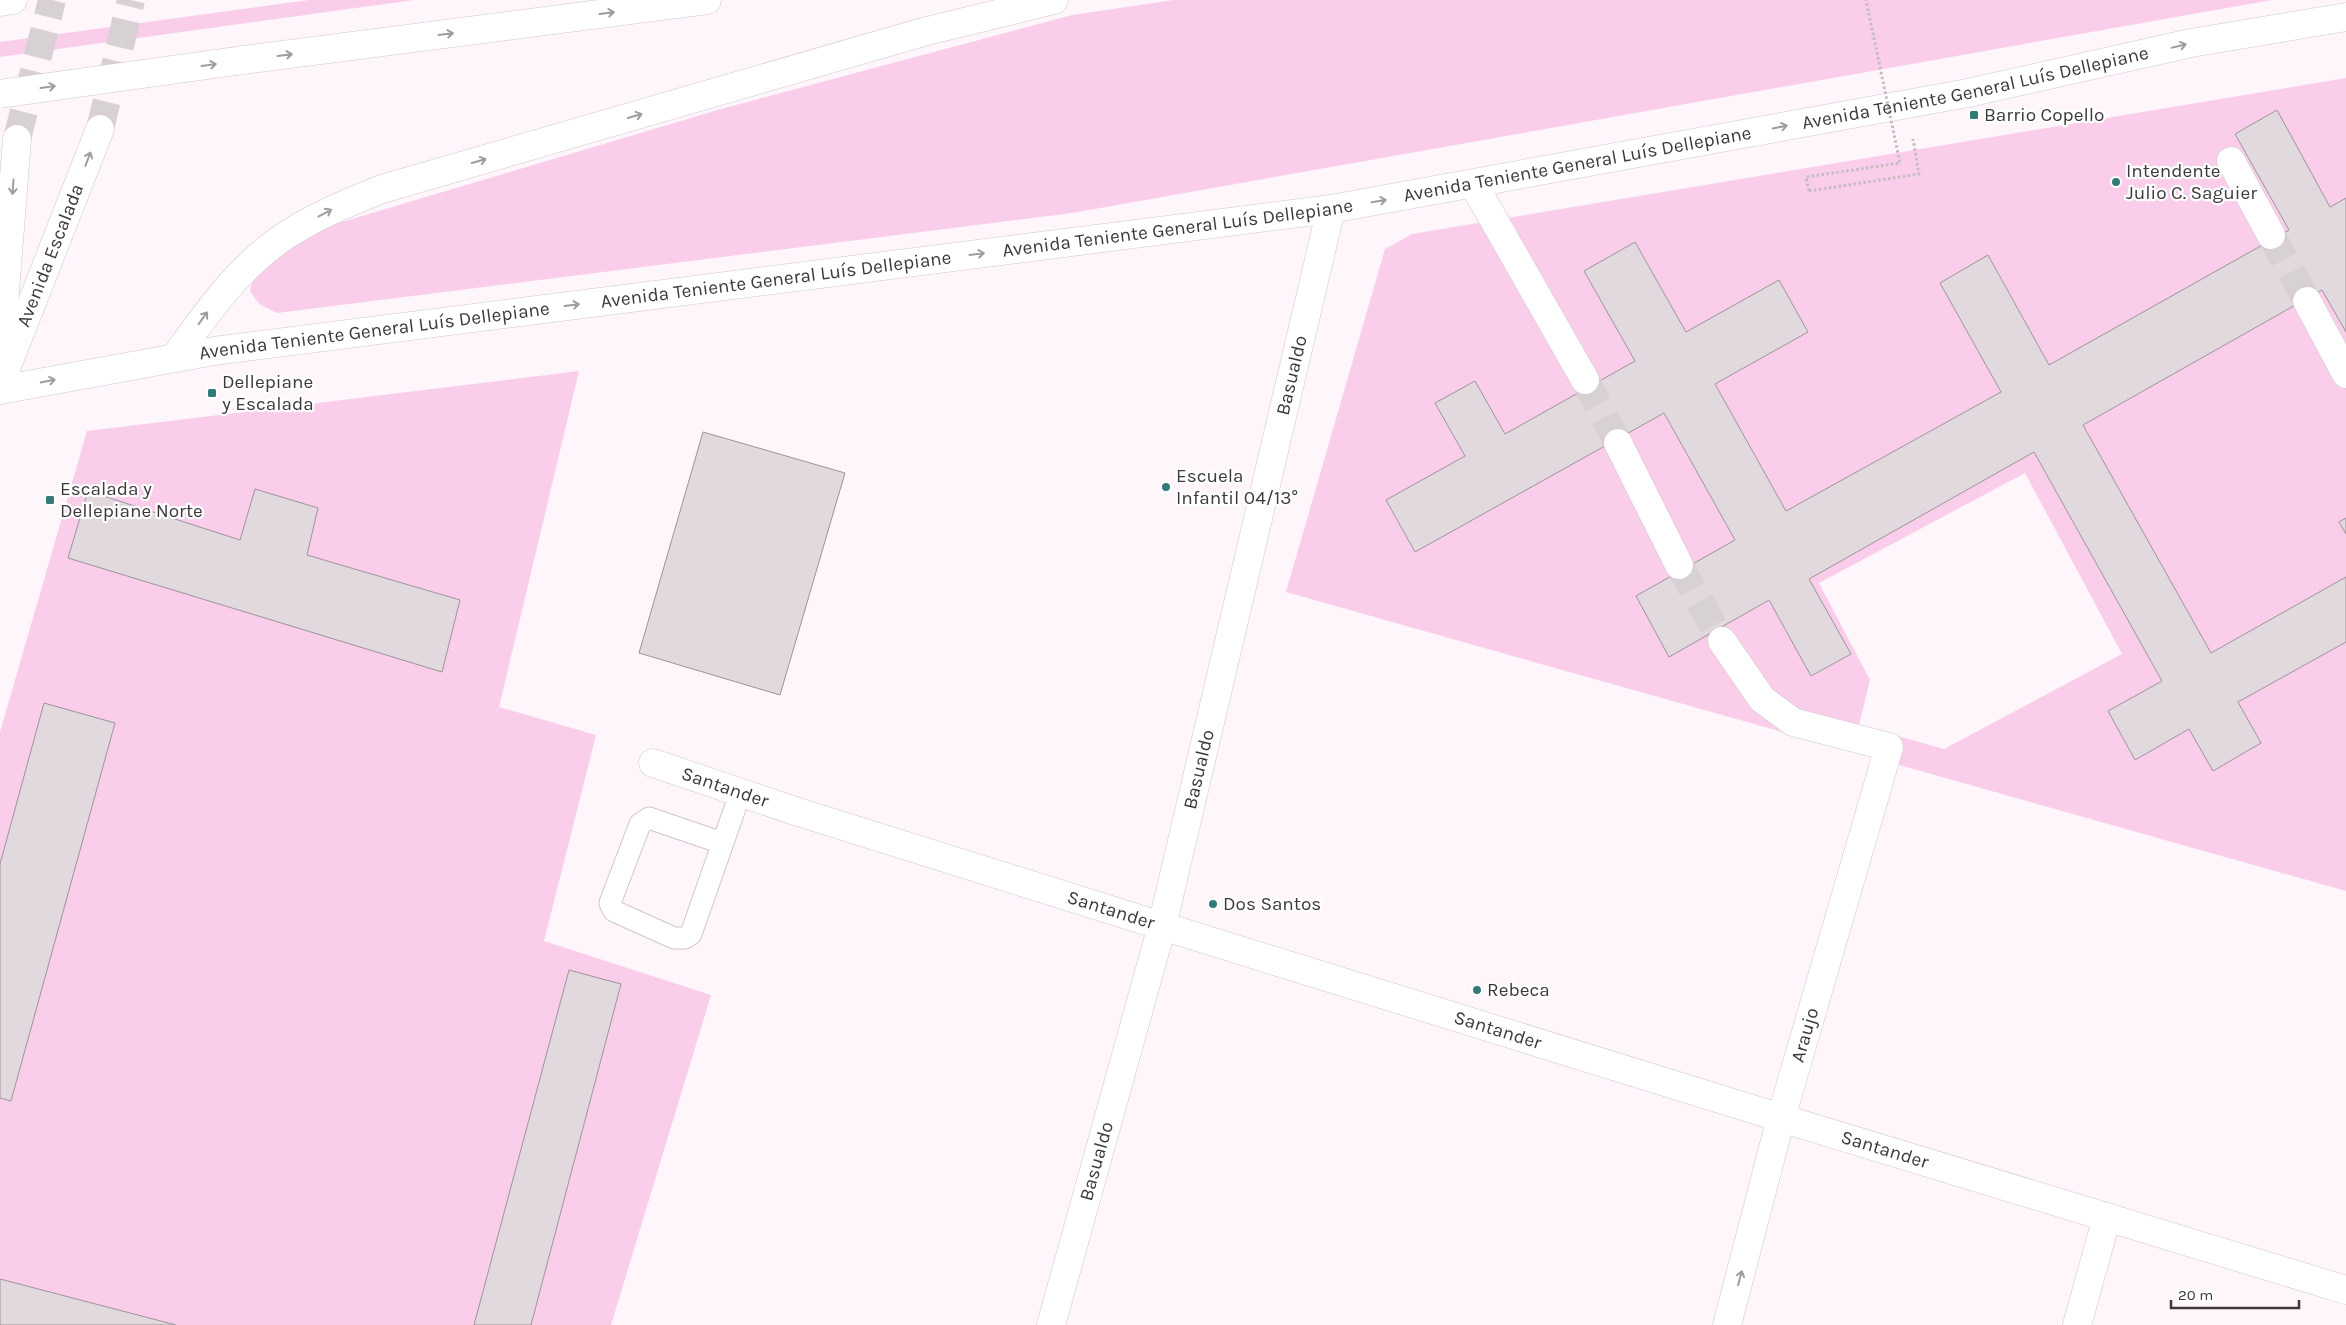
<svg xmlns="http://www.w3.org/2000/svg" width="2346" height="1325" font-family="Karla,sans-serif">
<rect width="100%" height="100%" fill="#fef6fb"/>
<g fill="#faceea" fill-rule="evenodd">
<path d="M309 0H414L0 57V42Z"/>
<path d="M1174 0H2272L1072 213 277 313 259 304 250 291 254 275 305 233 721 109 1072 15Z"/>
<path d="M2346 78V198L2330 207 2276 110 2235 134 2289 230 2049 365 1989 256 1940 283 2001 392 1786 511 1715 384 1808 332 1779 280 1686 332 1635 242 1585 271 1635 361 1505 434 1475 381 1435 403 1465 456 1386 501 1415 552 1664 413 1735 540 1636 596 1669 656 1769 600 1812 676 1851 654 1809 579 2034 452 2162 681 2108 711 2135 760 2189 729 2213 770 2261 743 2238 702 2346 642V891L1286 592 1385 249 1412 234ZM2025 473 2122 654 1944 749 1859 725 1870 680 1819 583Z"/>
<path d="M2322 290 2346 332V518L2339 522 2346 534V577L2211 653 2083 425Z"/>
<path d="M579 371 499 707 596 735 544 941 711 995 611 1325H531L621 985 569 970 474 1325H176L0 1279V1098L11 1101 114 723 0 864V732L87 431ZM255 489 318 508 307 555 460 600 442 671 69 558 88 491 240 540Z"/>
</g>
<g fill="#e2d9df" stroke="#9c9399">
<path d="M2277 110 2330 207 2346 198V332L2322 290 2083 425 2211 653 2346 577V642L2238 702 2261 743 2213 771 2189 729 2135 760 2108 711 2162 681 2034 452 1809 579 1851 654 1811 676 1769 600 1669 657 1636 596 1735 540 1664 413 1415 552 1386 500 1465 456 1435 403 1475 381 1505 434 1635 361 1584 271 1635 242 1686 332 1779 280 1808 332 1715 384 1786 511 2001 392 1940 283 1988 255 2049 365 2289 230 2235 134Z"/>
<path d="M703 432 845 473 780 695 639 653Z"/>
<path d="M255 489 318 508 307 555 460 600 442 672 68 558 88 491 240 540Z"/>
<path d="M2346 518V534L2339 522Z"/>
<path d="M44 703 115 723 11 1101 0 1098V864Z"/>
<path d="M569 970 621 984 531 1325H474Z"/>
<path d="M0 1279 176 1325H0Z"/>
</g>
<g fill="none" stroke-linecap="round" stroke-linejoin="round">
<g stroke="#d7d0d5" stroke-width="28" stroke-dasharray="28 14" stroke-linecap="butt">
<path d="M2271 235 2307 301"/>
<path d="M1585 380 1618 443"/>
<path d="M1679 565 1722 641"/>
</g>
<g stroke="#d7d0d5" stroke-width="28" stroke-dasharray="28 14" stroke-linecap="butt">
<path d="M100 129 131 0"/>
<path d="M17 139 52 0"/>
</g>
<defs>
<path id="lane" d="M722 843 649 818 640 824 610 903 614 911 674 938H685L691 934 741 791"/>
<g id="street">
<path d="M2231 161 2271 235"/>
<path d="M1474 185 1585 380"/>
<path d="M2307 301 2346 374"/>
<path d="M1618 443 1679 565"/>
<path d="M1722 641 1762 699 1793 722 1889 747 1781 1118 1727 1325"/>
<path id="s1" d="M653 763 795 811 1162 926 1781 1118 2346 1290"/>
<path id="s2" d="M1051 1325 1162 926 1331 209"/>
<path d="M2077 1325 2107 1217"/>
</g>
<g id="secondary">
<path d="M0 355 17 139"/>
<path id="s3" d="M0 384 100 129"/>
<path id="s4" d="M0 390 214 351 1331 209 1968 93 2191 43 2346 17"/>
</g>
<g id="highway">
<path d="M0 2 13 0"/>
<path d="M236 61 707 0"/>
<path d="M175 357C206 314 237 269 282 238 313 217 347 203 382 189L923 32 1054 0"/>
</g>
</defs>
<use href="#lane" stroke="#cfc6cc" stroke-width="23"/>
<use href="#street" stroke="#cfc6cc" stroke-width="29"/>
<use href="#secondary" stroke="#cfc6cc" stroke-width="29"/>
<use href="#highway" stroke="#cfc6cc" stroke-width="29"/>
<path stroke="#c3bdc1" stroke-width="3" stroke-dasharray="2.5 2.5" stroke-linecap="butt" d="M1809 191 1919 174 1913 139"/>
<use href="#lane" stroke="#fff" stroke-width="21"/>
<use href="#street" stroke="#fff" stroke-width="28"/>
<use href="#secondary" stroke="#fff" stroke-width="28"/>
<use href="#highway" stroke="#fff" stroke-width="28"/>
<defs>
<path id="highway-bridge" d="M0 94 236 61"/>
</defs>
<use href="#highway-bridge" stroke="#cfc6cc" stroke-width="29" stroke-linecap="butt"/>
<path stroke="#c3bdc1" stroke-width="3" stroke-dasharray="2.5 2.5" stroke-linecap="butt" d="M1809 191 1806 177 1900 163 1866 0"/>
<use href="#highway-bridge" stroke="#fff" stroke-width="28"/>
</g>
<defs><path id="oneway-shaft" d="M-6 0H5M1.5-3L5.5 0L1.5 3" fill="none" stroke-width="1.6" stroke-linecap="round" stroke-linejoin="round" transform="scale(1.25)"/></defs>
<g stroke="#9e9c9d">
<use href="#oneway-shaft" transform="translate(607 13) rotate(-7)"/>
<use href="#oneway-shaft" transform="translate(446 34) rotate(-7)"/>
<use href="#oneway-shaft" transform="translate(2179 46) rotate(-13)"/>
<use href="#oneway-shaft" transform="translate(285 55) rotate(-7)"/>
<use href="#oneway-shaft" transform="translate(209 65) rotate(-8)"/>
<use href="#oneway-shaft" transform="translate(48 87) rotate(-8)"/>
<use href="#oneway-shaft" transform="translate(635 116) rotate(-16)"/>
<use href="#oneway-shaft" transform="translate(1780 127) rotate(-11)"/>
<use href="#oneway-shaft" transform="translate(88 159) rotate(-69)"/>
<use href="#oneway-shaft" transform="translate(479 161) rotate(-16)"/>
<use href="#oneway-shaft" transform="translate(13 187) rotate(94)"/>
<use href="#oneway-shaft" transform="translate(1379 201) rotate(-10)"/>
<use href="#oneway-shaft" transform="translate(325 213) rotate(-28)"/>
<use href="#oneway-shaft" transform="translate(977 254) rotate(-7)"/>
<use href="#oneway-shaft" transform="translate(572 305) rotate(-7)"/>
<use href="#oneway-shaft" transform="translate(203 318) rotate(-54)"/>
<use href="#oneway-shaft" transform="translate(48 381) rotate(-11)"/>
<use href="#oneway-shaft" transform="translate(1740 1278) rotate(-75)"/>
</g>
<g fill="#327a76" stroke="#fff" stroke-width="2">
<rect x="1969" y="110" width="10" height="10" rx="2.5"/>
<circle cx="2116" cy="182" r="5"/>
<rect x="207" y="388" width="10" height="10" rx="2.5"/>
<circle cx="1166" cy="487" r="5"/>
<rect x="45" y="495" width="10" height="10" rx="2.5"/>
<circle cx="1213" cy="904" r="5"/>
<circle cx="1477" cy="990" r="5"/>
</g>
<g text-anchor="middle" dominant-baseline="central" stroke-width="4.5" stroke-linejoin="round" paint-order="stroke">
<g font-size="19" fill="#3c383b" stroke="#fff">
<text stroke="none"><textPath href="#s4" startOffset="1999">Avenida Teniente General Luís Dellepiane</textPath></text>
<text stroke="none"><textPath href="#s4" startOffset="1594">Avenida Teniente General Luís Dellepiane</textPath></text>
<text stroke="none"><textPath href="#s4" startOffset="1189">Avenida Teniente General Luís Dellepiane</textPath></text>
<text stroke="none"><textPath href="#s3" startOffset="138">Avenida Escalada</textPath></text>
<text stroke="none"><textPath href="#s4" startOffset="784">Avenida Teniente General Luís Dellepiane</textPath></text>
<text stroke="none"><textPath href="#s4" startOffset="379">Avenida Teniente General Luís Dellepiane</textPath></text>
<text stroke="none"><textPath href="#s2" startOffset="980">Basualdo</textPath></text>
<text stroke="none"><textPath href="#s2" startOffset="575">Basualdo</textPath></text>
<text stroke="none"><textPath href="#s1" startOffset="76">Santander</textPath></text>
<text stroke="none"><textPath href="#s1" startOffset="481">Santander</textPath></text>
<text stroke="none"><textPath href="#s1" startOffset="886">Santander</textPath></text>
<text transform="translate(1805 1035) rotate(-74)">Araujo</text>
<text stroke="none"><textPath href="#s1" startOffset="1291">Santander</textPath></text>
<text stroke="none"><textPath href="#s2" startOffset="170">Basualdo</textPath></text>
</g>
<g font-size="19" fill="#3c383b" stroke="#fff" text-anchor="start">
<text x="1984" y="115">Barrio Copello</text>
<text x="2126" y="171">Intendente<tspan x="2126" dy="22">Julio C. Saguier</tspan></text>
<text x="222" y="382">Dellepiane<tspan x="222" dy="22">y Escalada</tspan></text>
<text x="1176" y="476">Escuela<tspan x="1176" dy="22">Infantil 04/13°</tspan></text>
<text x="60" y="489">Escalada y<tspan x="60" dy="22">Dellepiane Norte</tspan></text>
<text x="1223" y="904">Dos Santos</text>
<text x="1487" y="990">Rebeca</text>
</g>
</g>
<path d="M2171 1300v8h128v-8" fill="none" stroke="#3c383b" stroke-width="2.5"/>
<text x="2178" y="1300" font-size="15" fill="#3c383b" stroke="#ffffff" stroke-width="4" paint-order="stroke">20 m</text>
</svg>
